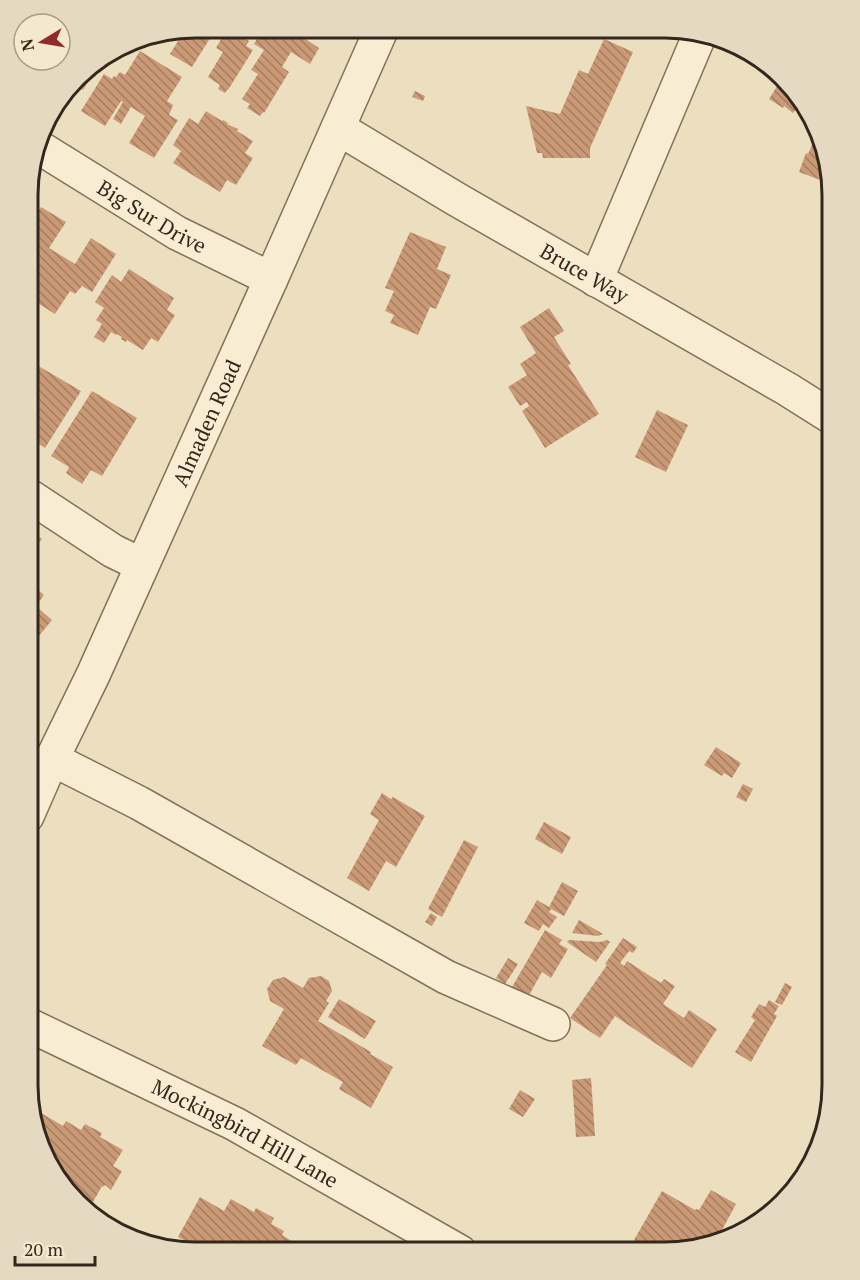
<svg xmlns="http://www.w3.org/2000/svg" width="860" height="1280" font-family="'PT Serif',serif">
<defs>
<pattern id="building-back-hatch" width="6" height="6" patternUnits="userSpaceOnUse" patternTransform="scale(1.5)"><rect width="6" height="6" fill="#ca9976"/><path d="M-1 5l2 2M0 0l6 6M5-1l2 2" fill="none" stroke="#a57d60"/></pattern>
</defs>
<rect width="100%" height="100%" fill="#ecdfc0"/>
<g fill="url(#building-back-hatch)">
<path d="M195 27H217L192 67 170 54 186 28Z"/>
<path d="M228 27H248L245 31 248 33 245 39 249 41 246 46 253 50 228 90H227L225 93 218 89 220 85 208 77 223 52 216 48Z"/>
<path d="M264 27H287L319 48 310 64 291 52 282 67 289 72 264 113 263 112 260 116 247 108 250 104 242 99 258 74 251 70 264 50 254 44Z"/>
<path d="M604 39 633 52 590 148V158H543L542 153H537L526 106 560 114 579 70 588 74Z"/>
<path d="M131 41 134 43 129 52 122 47Z"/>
<path d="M140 51 182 77 167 101 173 105 169 115 178 120 154 158 129 143 145 116 131 107 121 124 113 119 123 102 121 101 105 126 81 111 104 74 112 79 114 76 116 77 120 72 125 75Z"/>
<path d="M97 61 100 63 83 90 74 84 66 97 63 95 84 68Z"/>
<path d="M781 80 807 113 798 107 793 113 784 106 783 108 769 99Z"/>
<path d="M415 91 425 96 423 101 412 97Z"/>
<path d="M206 111 222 121 223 120 228 123 227 124 238 129 237 131 253 141 245 153 253 158 236 185 227 180 220 192 173 163 181 151 173 145 189 118 198 124Z"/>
<path d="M819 129 820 130 831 184 799 172 806 153 808 154Z"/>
<path d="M41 207 66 222 49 248 75 264 91 238 116 254 92 292 82 286 75 294 70 291 55 314 28 297V228Z"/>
<path d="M410 232 446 247 437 269 451 275 436 309 430 307 418 335 390 323 394 315 385 311 394 291 385 288Z"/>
<path d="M129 269 174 298 167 310 175 315 158 342 151 338 143 350 127 340 126 342 121 339 122 337 117 334 116 335 111 332 104 343 94 337 102 324 96 320 104 308 95 302 112 275 121 282Z"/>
<path d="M549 308 564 331 554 337 571 364 568 365 599 414 545 448 522 411 529 406 527 402 520 406 508 387 527 375 520 364 536 353 520 327Z"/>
<path d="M35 364 81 391 45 448 33 440 30 447 28 445V376Z"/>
<path d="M92 391 137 418 102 476 91 470 82 484 66 473 69 467 51 456Z"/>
<path d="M657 410 688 425 666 472 635 457Z"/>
<path d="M34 533 42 539 36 546 29 540Z"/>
<path d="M28 581 44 595 38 603 39 604 37 607 52 620 34 642 32 640 28 646Z"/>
<path d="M716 747 741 763 732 778 724 773 722 776 704 765Z"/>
<path d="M743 784 753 789 746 802 736 797Z"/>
<path d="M382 793 391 799 393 797 425 816 396 867 386 861 369 891 347 878 379 820 370 814Z"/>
<path d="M544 822 571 837 562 854 535 839Z"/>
<path d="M464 840 478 847 442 917 428 909Z"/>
<path d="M562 882 578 891 564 916 551 909 549 912 557 917 549 928 543 924 539 931 524 923 537 900 549 907Z"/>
<path d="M431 913 437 917 432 926 425 922Z"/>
<path d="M579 920 603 934 598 936 572 933Z"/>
<path d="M545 930 562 940 559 944 568 949 551 978 542 972 528 997 512 987Z"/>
<path d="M623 938 637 947 633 953 629 951 620 963 624 966 627 961 661 983 664 979 675 986 663 1004 684 1018 689 1010 717 1029 692 1068 615 1016 600 1038 570 1018 607 965 605 964Z"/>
<path d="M569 940 600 942 607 940 610 942 596 962 567 942Z"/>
<path d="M508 958 518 964 505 984 496 978Z"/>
<path d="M321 976 329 981 332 991 326 1001 329 1003 318 1021 371 1052 370 1054 393 1067 371 1108 339 1089 343 1082 301 1058 296 1065 262 1046 284 1009 270 1001 267 989 273 980 284 977 303 988 309 978Z"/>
<path d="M785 983 792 987 782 1005 775 1002Z"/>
<path d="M339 999 376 1021 365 1039 328 1017Z"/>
<path d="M769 1000 779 1006 774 1014 777 1016 751 1062 735 1052 755 1020 751 1017 759 1004 765 1007Z"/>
<path d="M591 1078 595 1136 576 1137 572 1080Z"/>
<path d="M520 1090 535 1099 523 1117 509 1109Z"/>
<path d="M31 1107 63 1126 66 1121 81 1130 85 1124 102 1133 100 1137 123 1150 113 1166 122 1171 111 1190 105 1185 103 1187 102 1186 93 1202 91 1201 86 1210 72 1191V1190L70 1189 45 1157 47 1154 40 1149Z"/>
<path d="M711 1190 736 1204 715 1243 666 1253H658L634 1240 662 1191 695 1210 696 1209 699 1210Z"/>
<path d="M200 1197 224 1211 231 1199 254 1212 256 1208 274 1218 271 1224 284 1231 282 1235 298 1245 294 1252H205L178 1237Z"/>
</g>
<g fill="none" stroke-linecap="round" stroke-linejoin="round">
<defs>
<g id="minor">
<path id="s1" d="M338 128 456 199 787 389 833 418"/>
<path id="s2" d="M37 146 177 233 271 279"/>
<path d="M596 280 700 34"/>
<path d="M28 495 113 551 142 565"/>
<path d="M52 759 139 803 446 977 553 1024"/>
<path id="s3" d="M27 816 52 759 93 675 271 279 382 28"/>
<path id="s4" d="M27 1024 235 1124 460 1252"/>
</g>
</defs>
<use href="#minor" stroke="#857058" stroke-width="36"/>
<use href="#minor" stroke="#f8edd2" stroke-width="33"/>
</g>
<g text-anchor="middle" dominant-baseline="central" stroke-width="4.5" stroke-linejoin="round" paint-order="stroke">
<g font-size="21" fill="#34281c" stroke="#f4e9cf">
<text stroke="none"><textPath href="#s2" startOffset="135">Big Sur Drive</textPath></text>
<text stroke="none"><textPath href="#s1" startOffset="286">Bruce Way</textPath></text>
<text stroke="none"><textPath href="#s3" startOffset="432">Almaden Road</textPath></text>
<text stroke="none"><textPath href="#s4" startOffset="244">Mockingbird Hill Lane</textPath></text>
</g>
</g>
<path d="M0 0H860V1280H0ZM195 38H665A157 157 0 0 1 822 195V1085A157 157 0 0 1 665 1242H195A157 157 0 0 1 38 1085V195A157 157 0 0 1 195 38Z" fill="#e5dac1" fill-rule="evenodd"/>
<path fill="none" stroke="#34281c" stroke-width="3" d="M195 38H665A157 157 0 0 1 822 195V1085A157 157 0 0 1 665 1242H195A157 157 0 0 1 38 1085V195A157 157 0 0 1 195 38Z"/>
<g transform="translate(42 42) rotate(259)"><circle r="28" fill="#f4e9cf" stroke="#a79c87" stroke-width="1.5"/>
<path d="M0-4.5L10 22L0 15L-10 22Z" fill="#922a2a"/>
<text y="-9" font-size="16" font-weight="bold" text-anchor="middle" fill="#34281c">N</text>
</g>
<path d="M15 1256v9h80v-9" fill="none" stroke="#34281c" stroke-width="3"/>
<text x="24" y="1256" font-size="18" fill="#34281c" stroke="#f4e9cf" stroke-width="4.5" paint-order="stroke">20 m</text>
</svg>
